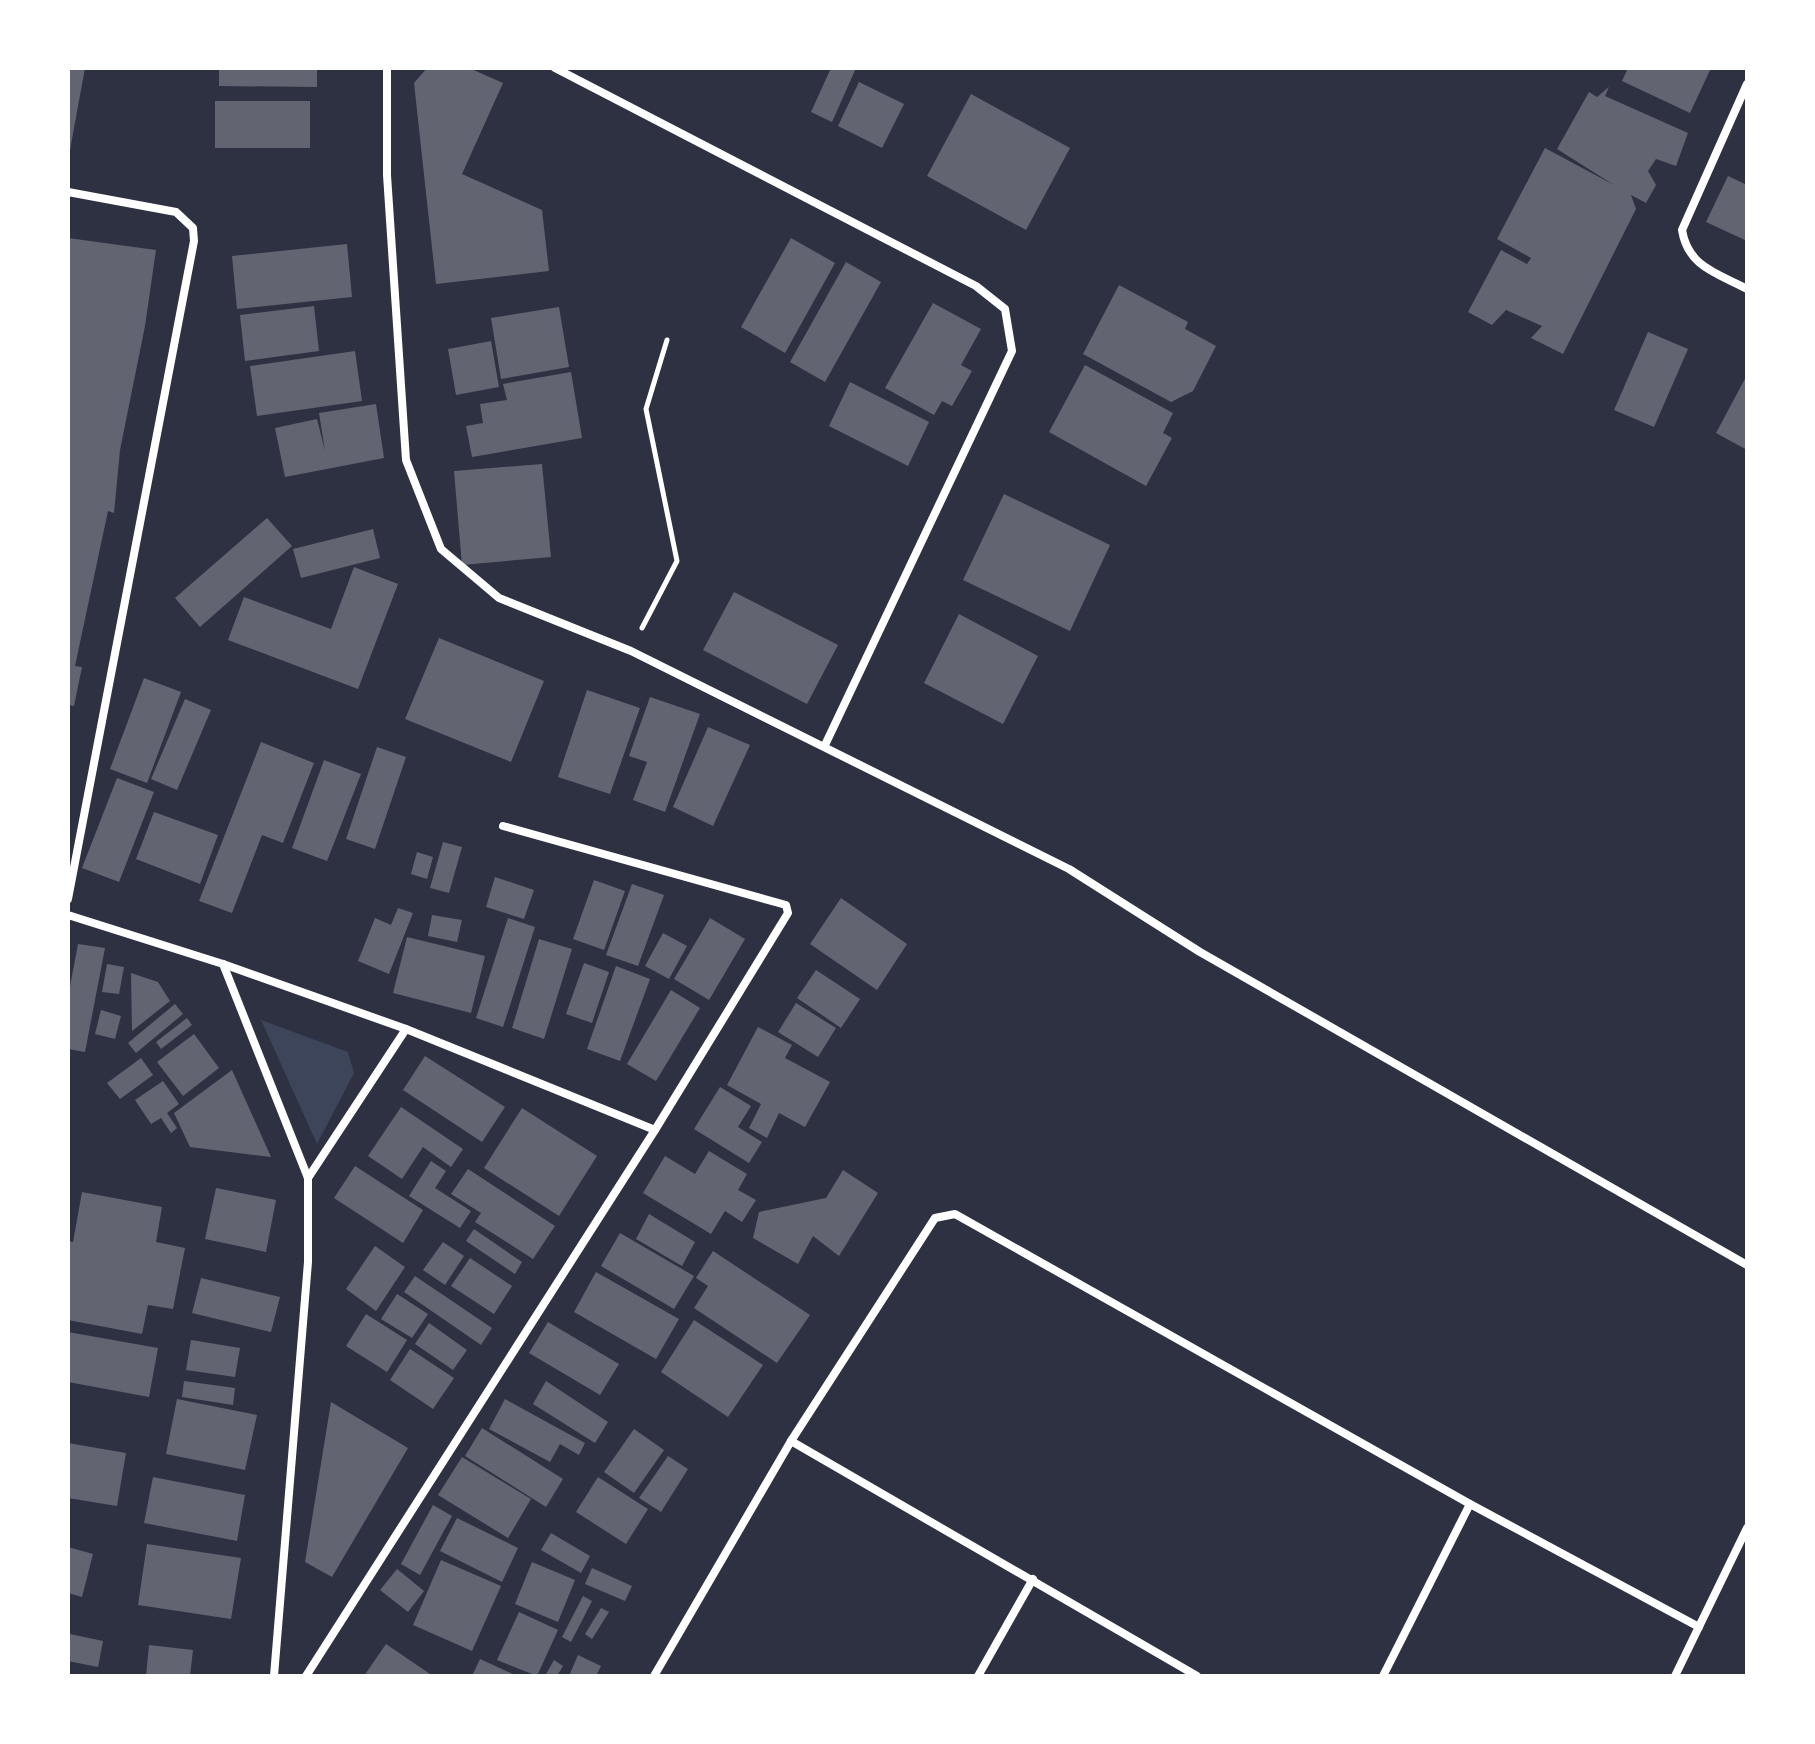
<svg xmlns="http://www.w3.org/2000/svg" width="1815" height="1744" font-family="Bitter,serif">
<rect width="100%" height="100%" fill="#2d3142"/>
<path fill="#3c4559" d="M261 1020 348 1052 354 1073 317 1144Z"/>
<g fill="#626471">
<path d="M68 68H85L70 150H68Z"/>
<path d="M219 68H317V87L219 86Z"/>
<path d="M427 68H469L503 83 462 174 542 210 549 271 436 284 414 83Z"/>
<path d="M831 68H856L832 122 811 112Z"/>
<path d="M1628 68H1711L1690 113 1622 81Z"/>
<path d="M859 82 904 104 882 148 838 126Z"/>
<path d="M1609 87 1605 96 1688 133 1676 166 1656 159 1648 171 1656 185 1646 203 1631 195 1636 209 1563 354 1531 338 1542 326 1506 310 1492 325 1468 312 1501 250 1527 264 1531 258 1497 239 1545 148 1614 185 1557 149 1589 92 1597 97Z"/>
<path d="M971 94 1070 148 1026 230 927 176Z"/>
<rect x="215" y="101" width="95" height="47"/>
<path d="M1728 176 1747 185V241L1706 222Z"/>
<path d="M68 238 156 250 145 326 120 450 114 513 108 511 75 666 82 667 74 706 68 705Z"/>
<path d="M791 238 835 263 785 353 741 327Z"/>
<path d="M347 244 352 297 237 309 232 256Z"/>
<path d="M846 262 881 282 825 382 790 362Z"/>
<path d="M1119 285 1188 322 1185 329 1216 346 1193 391 1171 402 1083 354Z"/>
<path d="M933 303 981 329 961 365 972 371 952 406 942 401 934 415 885 388Z"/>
<path d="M314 306 319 351 245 361 240 315Z"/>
<path d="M559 307 569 367 501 379 491 318Z"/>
<path d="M1648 332 1688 349 1654 427 1614 410Z"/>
<path d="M491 341 499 387 456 395 448 349Z"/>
<path d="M355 351 362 401 257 416 250 366Z"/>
<path d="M1085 365 1173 413 1163 433 1172 438 1146 486 1049 432Z"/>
<path d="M571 372 582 438 472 457 466 426 483 423 480 404 507 400 503 384Z"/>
<path d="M1747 375V450L1716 433Z"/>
<path d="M850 382 929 422 908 466 829 426Z"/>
<path d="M376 404 384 458 285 477 275 428 317 419 325 451 319 413Z"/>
<path d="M542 464 551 557 462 565 454 471Z"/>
<path d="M1004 494 1110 545 1070 631 963 580Z"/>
<path d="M267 518 292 546 200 627 175 598Z"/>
<path d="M373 529 380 558 301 578 293 549Z"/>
<path d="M354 567 398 584 358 689 228 640 244 597 331 629Z"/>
<path d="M734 592 838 645 807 704 703 650Z"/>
<path d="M959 614 1038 656 1003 724 924 683Z"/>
<path d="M439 638 544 681 511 762 405 719Z"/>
<path d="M144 678 181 692 147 783 110 769Z"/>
<path d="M587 690 640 708 610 794 558 777Z"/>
<path d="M650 697 700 714 665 812 633 800 647 762 629 756Z"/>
<path d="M185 699 211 710 177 790 151 779Z"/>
<path d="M708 727 750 745 713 826 673 807Z"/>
<path d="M261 742 314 763 283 843 262 835 232 913 199 901Z"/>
<path d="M377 747 406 757 375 849 346 839Z"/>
<path d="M324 760 361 774 327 861 292 848Z"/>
<path d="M117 778 154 792 119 882 82 868Z"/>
<path d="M154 812 218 835 200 884 136 859Z"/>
<path d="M443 842 462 847 449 893 430 888Z"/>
<path d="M417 852 433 857 427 879 411 874Z"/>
<path d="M495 877 534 890 524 919 486 907Z"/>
<path d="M594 880 625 891 604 950 573 939Z"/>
<path d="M632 884 664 895 638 966 606 955Z"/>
<path d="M841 898 907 944 877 990 810 944Z"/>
<path d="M398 908 413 913 389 974 358 961 375 918 391 925Z"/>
<path d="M432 915 462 920 457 942 428 936Z"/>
<path d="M508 918 535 927 503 1027 476 1018Z"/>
<path d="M710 918 745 939 709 1000 674 979Z"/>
<path d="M663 933 687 946 669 979 645 966Z"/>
<path d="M407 937 485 956 471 1013 393 993Z"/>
<path d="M539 939 572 949 544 1039 512 1028Z"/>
<path d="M78 944 105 948 85 1052 68 1049V997Z"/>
<path d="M584 963 609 972 592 1023 566 1014Z"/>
<path d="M107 964 124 967 119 994 102 992Z"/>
<path d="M616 966 650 979 620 1061 587 1049Z"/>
<path d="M816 970 860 999 841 1028 797 998Z"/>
<path d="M131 973 158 982 170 1001 132 1031Z"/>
<path d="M671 990 700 1008 656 1081 627 1064Z"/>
<path d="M796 1003 836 1028 818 1057 778 1032Z"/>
<path d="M175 1004 183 1014 136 1053 128 1043Z"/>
<path d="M101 1010 121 1016 115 1039 95 1034Z"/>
<path d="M187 1018 192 1025 161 1049 156 1042Z"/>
<path d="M758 1027 792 1045 785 1058 830 1082 805 1127 779 1113 767 1138 749 1128 761 1104 727 1085Z"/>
<path d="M194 1034 219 1068 183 1096 157 1062Z"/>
<path d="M425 1056 505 1107 482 1142 403 1090Z"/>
<path d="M141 1058 153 1075 120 1099 107 1083Z"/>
<path d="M232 1070 271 1157 190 1147 174 1113Z"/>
<path d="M163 1081 179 1104 167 1113 177 1128 171 1133 161 1118 151 1124 135 1100Z"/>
<path d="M720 1087 751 1106 738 1127 762 1142 749 1163 694 1129Z"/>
<path d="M401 1107 463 1149 451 1167 423 1147 402 1179 368 1156Z"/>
<path d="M522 1108 597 1156 559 1216 484 1168Z"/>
<path d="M709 1151 747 1174 738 1190 756 1200 742 1222 725 1211 711 1234 643 1193 665 1156 695 1174Z"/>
<path d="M431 1161 446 1171 435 1188 471 1211 460 1228 409 1196Z"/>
<path d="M355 1166 423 1210 403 1243 334 1198Z"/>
<path d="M468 1169 555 1226 533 1259 475 1222 481 1213 451 1194Z"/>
<path d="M843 1170 878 1193 839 1256 813 1236 798 1264 753 1238 759 1212 826 1198Z"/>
<path d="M216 1188 276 1200 266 1252 205 1239Z"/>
<path d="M82 1192 162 1207 156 1242 185 1248 173 1309 148 1305 142 1334 68 1320V1241L73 1242Z"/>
<path d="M649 1214 695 1242 682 1266 636 1239Z"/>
<path d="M474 1229 522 1262 515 1274 466 1241Z"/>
<path d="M620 1233 694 1276 674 1309 601 1266Z"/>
<path d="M443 1242 464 1256 445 1285 423 1270Z"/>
<path d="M375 1246 405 1267 376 1311 346 1289Z"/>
<path d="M713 1251 810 1315 777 1363 694 1308 708 1286 696 1278Z"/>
<path d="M470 1258 512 1286 494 1314 451 1286Z"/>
<path d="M596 1272 679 1319 656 1359 574 1312Z"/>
<path d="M415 1276 492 1328 481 1345 404 1292Z"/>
<path d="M201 1278 280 1297 271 1332 192 1313Z"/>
<path d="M397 1294 428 1314 412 1338 381 1319Z"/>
<path d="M366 1314 407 1340 387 1372 346 1346Z"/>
<path d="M694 1320 763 1365 728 1417 661 1372Z"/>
<path d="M548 1322 619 1364 600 1395 529 1353Z"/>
<path d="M429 1323 467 1350 453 1370 415 1344Z"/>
<path d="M68 1332 158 1348 149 1397 68 1382Z"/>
<path d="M191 1340 240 1348 235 1377 186 1370Z"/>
<path d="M410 1349 454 1378 433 1409 390 1380Z"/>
<path d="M184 1381 235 1388 233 1405 182 1397Z"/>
<path d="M546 1381 608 1422 595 1443 533 1404Z"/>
<path d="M177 1399 257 1415 245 1470 166 1454Z"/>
<path d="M505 1399 585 1443 579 1455 560 1444 550 1462 489 1429Z"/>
<path d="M331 1402 408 1448 332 1577 305 1562Z"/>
<path d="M482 1428 563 1479 546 1507 465 1456Z"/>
<path d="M634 1429 664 1450 634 1493 604 1472Z"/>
<path d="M68 1443 126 1453 117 1506 68 1498Z"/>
<path d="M668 1456 688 1469 661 1512 639 1498Z"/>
<path d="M462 1457 531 1499 508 1538 438 1495Z"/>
<path d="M153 1477 245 1495 237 1541 144 1523Z"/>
<path d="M598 1477 648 1509 626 1544 576 1512Z"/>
<path d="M433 1505 452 1516 420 1575 401 1564Z"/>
<path d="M457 1518 518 1548 502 1582 440 1551Z"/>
<path d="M551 1533 590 1556 581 1573 541 1550Z"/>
<path d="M147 1544 241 1558 231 1619 138 1605Z"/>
<path d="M68 1547 93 1554 82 1597 68 1593Z"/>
<path d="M441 1560 501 1586 472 1651 413 1625Z"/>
<path d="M532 1562 575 1580 558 1622 515 1604Z"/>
<path d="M592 1568 632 1586 625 1601 585 1584Z"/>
<path d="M397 1569 424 1591 408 1612 380 1590Z"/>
<path d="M583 1596 592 1601 571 1642 562 1637Z"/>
<path d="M601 1608 609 1612 592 1639 585 1634Z"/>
<path d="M519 1612 558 1630 537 1676 497 1660Z"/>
<path d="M70 1634 103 1641 98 1667 68 1661Z"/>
<path d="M386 1644 430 1674 429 1676H364Z"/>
<path d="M149 1645 193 1650 190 1676H146Z"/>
<path d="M578 1655 601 1666 596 1676H569Z"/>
<path d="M480 1659 517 1676H472Z"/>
<path d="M554 1660 563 1666 557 1676H545Z"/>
</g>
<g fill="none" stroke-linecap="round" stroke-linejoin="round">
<path stroke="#fff" stroke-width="5" d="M642 628 677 561 646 409 667 340"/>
<g stroke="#fff" stroke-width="8">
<path d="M387 68V175L406 460 441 549 499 598 631 651 1069 869 1200 952 1747 1265"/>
<path d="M555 68 976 286 1005 309 1012 351 825 745"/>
<path d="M1747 84 1682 230C1688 267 1717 273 1747 289"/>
<path d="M68 192 176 212 193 228 194 241 68 899"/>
<path d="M68 915 223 964 406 1029 655 1130"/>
<path d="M223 964 308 1178V1262L274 1676"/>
<path d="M308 1178 406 1029"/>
<path d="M791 1441 1197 1676"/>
<path d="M306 1676 655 1130 788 913 786 905 503 826"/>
<path d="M654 1676 791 1441 935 1218 955 1214 1470 1504 1699 1627"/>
<path d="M978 1676 1033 1579"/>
<path d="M1383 1676 1470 1504"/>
<path d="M1675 1676 1747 1528"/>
</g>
</g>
<rect width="1815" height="1744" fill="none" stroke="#ffffff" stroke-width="140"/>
</svg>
